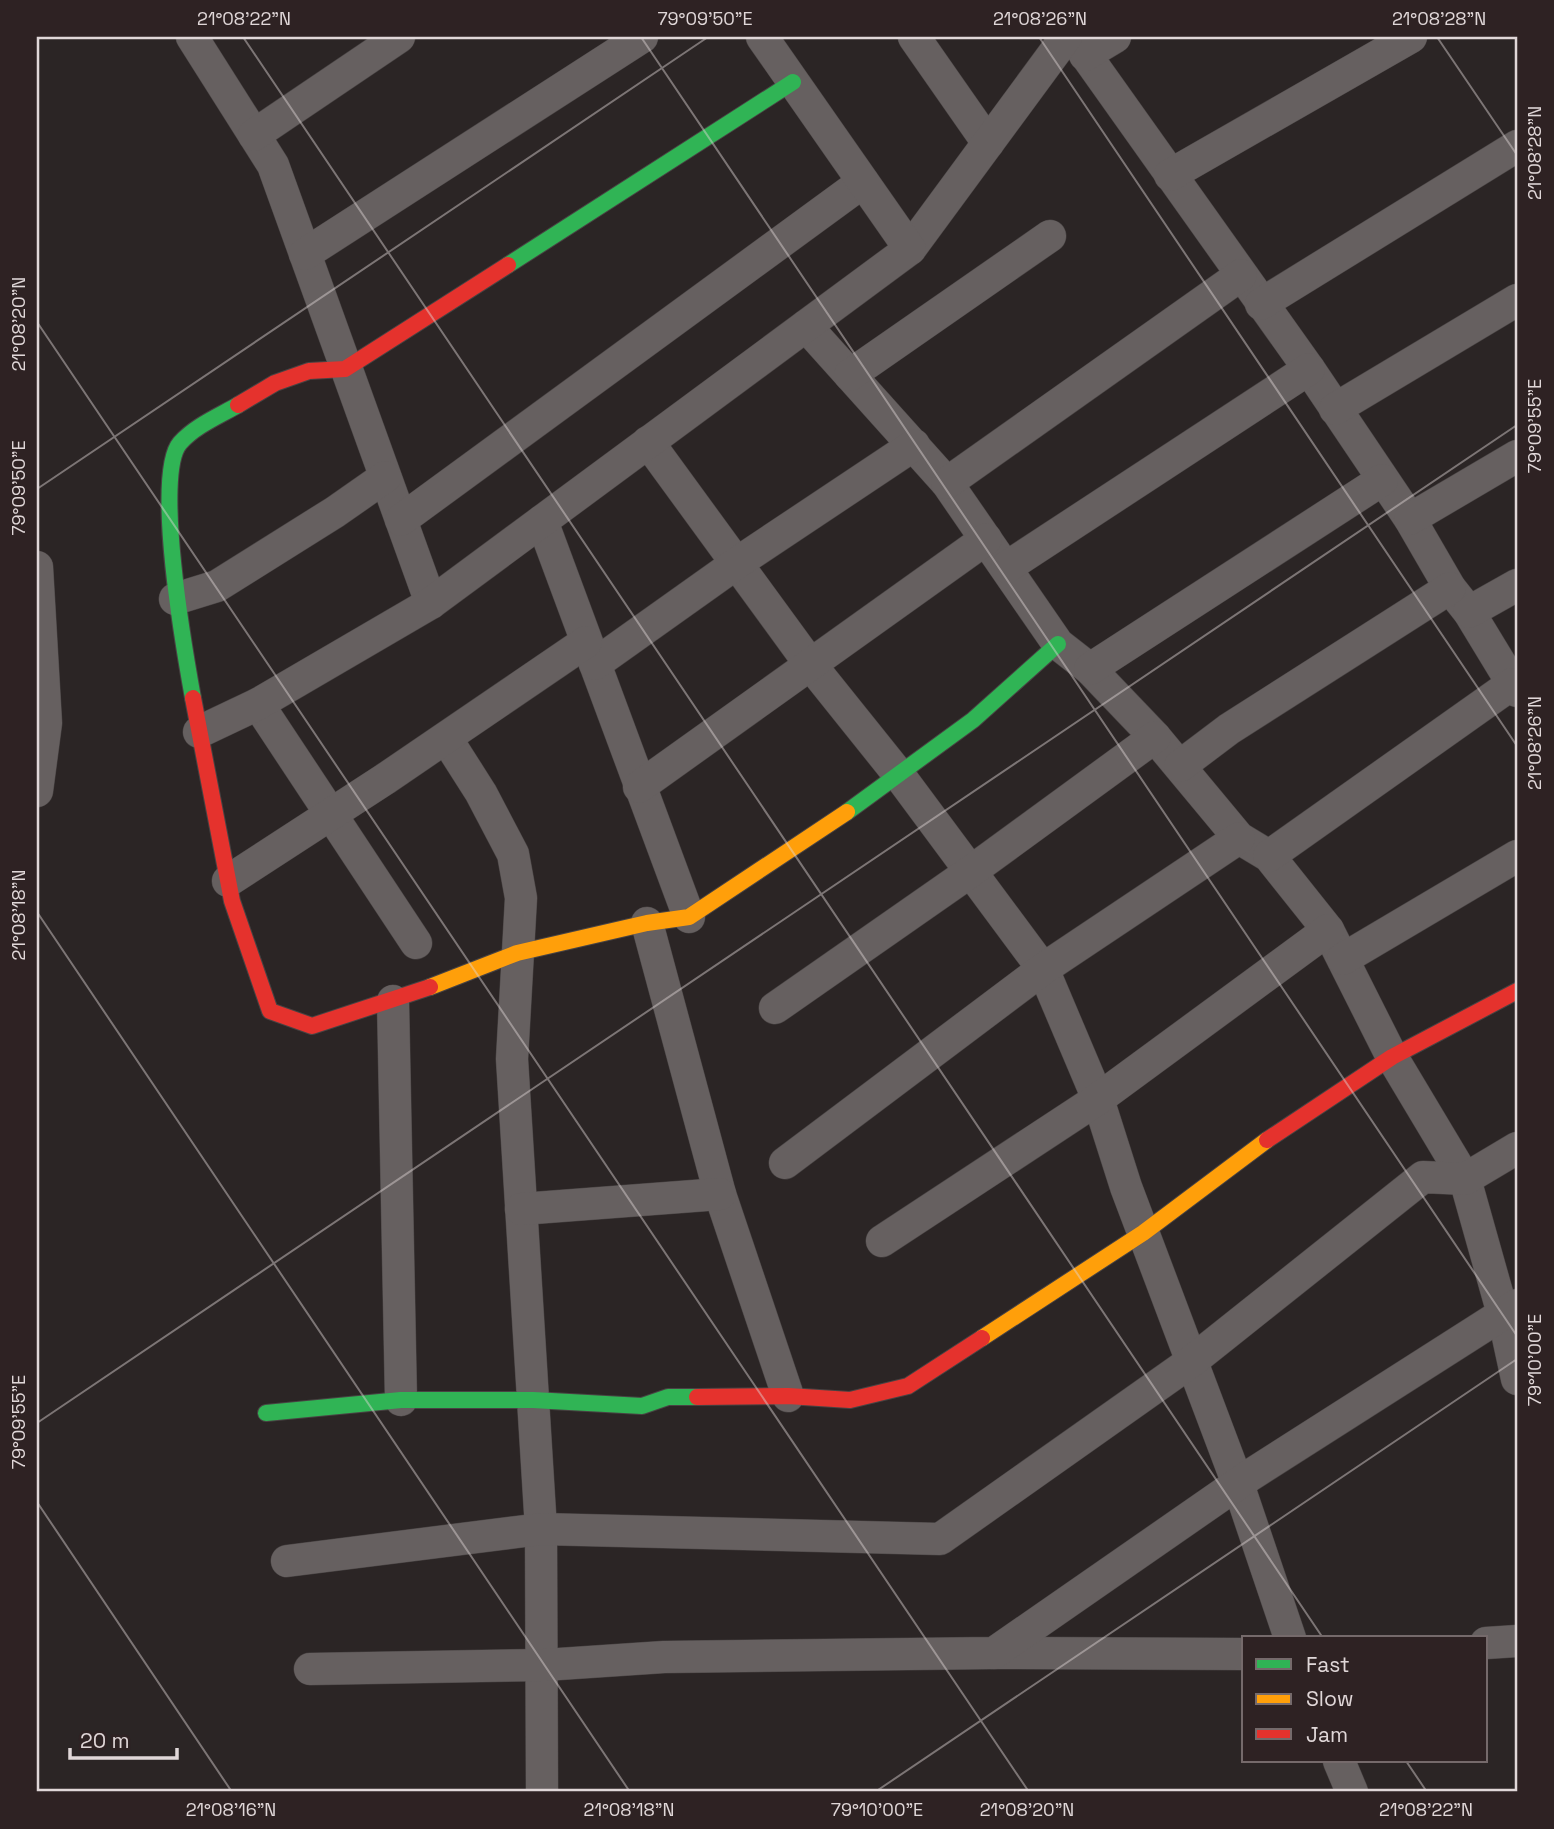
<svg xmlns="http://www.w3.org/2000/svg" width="1554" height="1829" font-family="'Space Grotesk',sans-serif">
<rect width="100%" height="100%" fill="#2b2525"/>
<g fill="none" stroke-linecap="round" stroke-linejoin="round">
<defs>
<g id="street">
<path d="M192 37 273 165 431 603"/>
<path d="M914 37 988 143"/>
<path d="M1073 37 1309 369 1410 519 1450 588 1469 612 1517 691"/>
<path d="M1085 55 1115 37"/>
<path d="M254 135 399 37"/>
<path d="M1170 175 1411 37"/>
<path d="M910 249 1066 37"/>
<path d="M305 254 642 37"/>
<path d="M1261 304 1517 146"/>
<path d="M806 326 947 483 1058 644 1090 669 1155 737 1239 838 1269 856 1328 930 1392 1057 1465 1179 1503 1314 1517 1379"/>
<path d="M850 375 1050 236"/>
<path d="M1335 409 1517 300"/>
<path d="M648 442 810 664 899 775 1043 969 1098 1099 1126 1187 1238 1484 1290 1638"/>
<path d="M947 483 1241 275"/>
<path d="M1410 519 1517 456"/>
<path d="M401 520 863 182"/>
<path d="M542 521 689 917"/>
<path d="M37 567 46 723 37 791"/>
<path d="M1007 567 1309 369"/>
<path d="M175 599 217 586 335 512 385 477"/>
<path d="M1469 612 1517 585"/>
<path d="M595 664 737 563 914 445"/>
<path d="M1090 669 1382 480"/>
<path d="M258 704 416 943"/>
<path d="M199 732 258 704 431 603 910 249 762 37"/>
<path d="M446 738 481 793 513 854 521 898 512 1059 541 1529 542 1792"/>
<path d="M1180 766 1229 729 1450 588"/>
<path d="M639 787 986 539"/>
<path d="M1269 856 1512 684"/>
<path d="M228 881 385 779 586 642"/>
<path d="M647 923 720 1194 788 1396"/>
<path d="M1343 959 1517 856"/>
<path d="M393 1001 401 1400"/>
<path d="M775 1008 970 872 1155 737"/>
<path d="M785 1163 1043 969 1239 838"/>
<path d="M521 1209 720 1194"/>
<path d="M882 1241 1098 1099 1328 930"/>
<path d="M287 1561 541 1529 940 1539 1192 1361 1423 1177 1465 1179 1517 1148"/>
<path d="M1486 1643 1517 1641"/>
<path d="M994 1653 1244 1654"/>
<path d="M310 1669 544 1665 664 1657 994 1653 1249 1476 1517 1305"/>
<path d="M1339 1761 1352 1792"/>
</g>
<g id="fast">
<path d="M508 265 793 82"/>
<path d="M193 698C185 654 153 474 180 443 195 426 219 416 238 405"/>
<path d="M847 812 973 720 1058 644"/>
<path d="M266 1413 401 1400H533L642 1406 668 1397H697"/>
</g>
<g id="slow">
<path d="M430 987 517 953 647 923 689 917 847 812"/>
<path d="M982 1338 1143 1233 1267 1140"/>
</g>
<g id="jam">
<path d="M238 405 275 383 309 371 345 369 508 265"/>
<path d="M193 698 232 901 270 1011 312 1026 430 987"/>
<path d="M1267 1140 1392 1057 1517 991"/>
<path d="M697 1397 788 1396 850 1400 908 1386 982 1338"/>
</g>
</defs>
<use href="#street" stroke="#484343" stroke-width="33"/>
<use href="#fast" stroke="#484343" stroke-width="18"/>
<use href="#slow" stroke="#484343" stroke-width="18"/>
<use href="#jam" stroke="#484343" stroke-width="18"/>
<use href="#street" stroke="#666060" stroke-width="32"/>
<use href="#fast" stroke="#30b455" stroke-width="16"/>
<use href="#slow" stroke="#ff9f0a" stroke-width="16"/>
<use href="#jam" stroke="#e5322d" stroke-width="16"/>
</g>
<path fill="none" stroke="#e0d7d8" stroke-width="2" stroke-opacity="0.45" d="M243 37 1323 1638M641 37 1517 1336M1039 37 1517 746M1437 37 1517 155M37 322 1029 1792M37 489 708 37M37 912 630 1792M37 1423 1517 425M37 1502 232 1792M1406 1761 1427 1792M875 1792 1517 1359"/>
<rect width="1554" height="1829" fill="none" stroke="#2e2223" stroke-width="77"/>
<rect x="1242" y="1636" width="245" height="126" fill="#2e2223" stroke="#756a6b" stroke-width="2"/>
<rect x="1256" y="1659" width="35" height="10" fill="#30b455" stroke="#756a6b" stroke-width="2"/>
<text x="1306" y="1672" font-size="21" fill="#e0d7d8">Fast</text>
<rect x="1256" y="1694" width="35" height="10" fill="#ff9f0a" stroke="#756a6b" stroke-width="2"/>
<text x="1306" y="1706" font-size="21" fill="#e0d7d8">Slow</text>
<rect x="1256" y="1729" width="35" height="10" fill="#e5322d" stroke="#756a6b" stroke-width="2"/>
<text x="1306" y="1742" font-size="21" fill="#e0d7d8">Jam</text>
<path d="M70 1748v10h107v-10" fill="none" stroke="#e0d7d8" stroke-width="3.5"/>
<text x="80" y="1748" font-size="21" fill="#e0d7d8" stroke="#2e2223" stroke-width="5" paint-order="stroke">20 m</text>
<rect x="38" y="38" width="1478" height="1752" fill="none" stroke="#e0d7d8" stroke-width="2.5"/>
<g font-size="18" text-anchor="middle" fill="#e0d7d8">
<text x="244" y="25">21°08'22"N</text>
<text x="705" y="25">79°09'50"E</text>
<text x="1040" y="25">21°08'26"N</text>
<text x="1439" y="25">21°08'28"N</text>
<text transform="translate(1535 153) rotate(-90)" y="6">21°08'28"N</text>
<text transform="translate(19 324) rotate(-90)" y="6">21°08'20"N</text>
<text transform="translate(1535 426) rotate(-90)" y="6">79°09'55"E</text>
<text transform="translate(19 488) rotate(-90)" y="6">79°09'50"E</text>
<text transform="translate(1535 743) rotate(-90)" y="6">21°08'26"N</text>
<text transform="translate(19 915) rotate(-90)" y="6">21°08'18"N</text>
<text transform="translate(1535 1360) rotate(-90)" y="6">79°10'00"E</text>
<text transform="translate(19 1422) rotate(-90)" y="6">79°09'55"E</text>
<text x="231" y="1816">21°08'16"N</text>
<text x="629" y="1816">21°08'18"N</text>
<text x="877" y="1816">79°10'00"E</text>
<text x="1027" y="1816">21°08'20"N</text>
<text x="1426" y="1816">21°08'22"N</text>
</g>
</svg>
